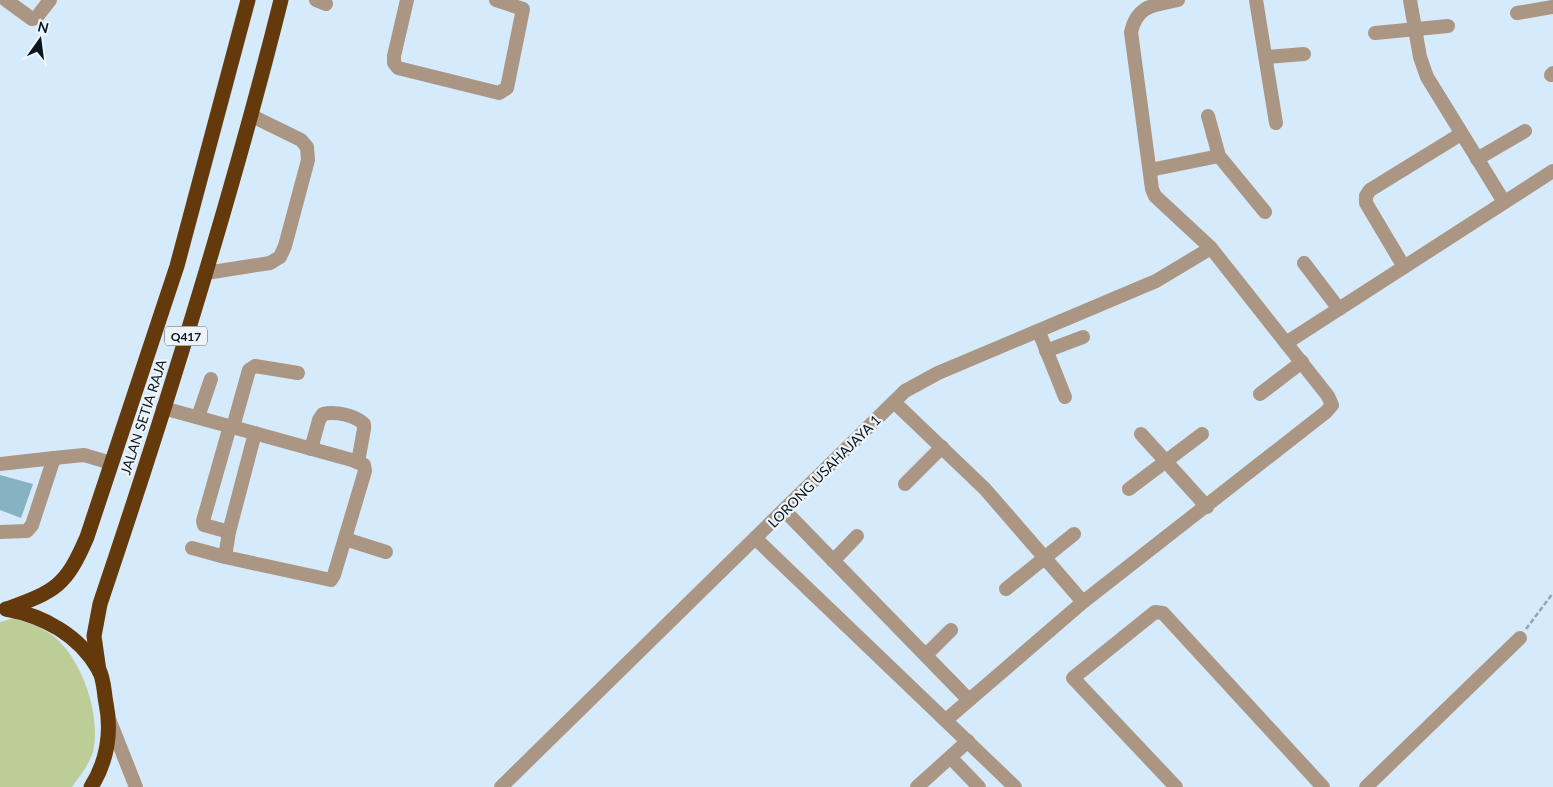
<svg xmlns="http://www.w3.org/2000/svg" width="1553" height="787" font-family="Lato,sans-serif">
<rect width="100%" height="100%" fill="#d5eafa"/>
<path fill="#bdcd98" d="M14 618C24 622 36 625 46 631 79 650 100 710 94 747 92 761 80 776 72 787H0V622Z"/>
<path fill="#87b2c2" d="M0 475 33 484 21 518 0 510Z"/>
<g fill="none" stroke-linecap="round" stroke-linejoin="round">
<path stroke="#93a5b3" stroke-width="2.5" stroke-dasharray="5 2.5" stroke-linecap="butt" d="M1526 629 1553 593"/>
<g stroke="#ab9583" stroke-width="14">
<path d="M6 0 32 19 36 18 50 0"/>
<path d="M316 0 326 4"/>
<path d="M407 0 394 56V63L398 68 499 93 507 88 523 9 496 0"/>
<path d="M1256 0 1276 123"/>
<path d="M1410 0 1420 57 1427 77 1504 202"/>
<path d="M1517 13 1553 7"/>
<path d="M1375 33 1448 26"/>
<path d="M1266 57 1304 54"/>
<path d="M1551 75 1553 73"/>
<path d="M1208 116 1219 156 1265 212"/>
<path d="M1477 159 1525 131"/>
<path d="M1150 170 1219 156"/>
<path d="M1304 263 1339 309"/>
<path d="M1404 267 1366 203V196L1370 190 1461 134"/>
<path d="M206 273 270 263 280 257 285 246 308 160 307 147 301 140 252 116"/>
<path d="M1039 332 1065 397"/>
<path d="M1286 343 1553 171"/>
<path d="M1046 351 1083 337"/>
<path d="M1260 394 1302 362"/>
<path d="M894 402 985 489 1083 602"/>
<path d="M163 408 352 460 364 465 365 471 334 575 331 580 225 557 229 532 204 525 203 521 230 426"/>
<path d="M198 417 211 379"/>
<path d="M233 427 249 370 255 366 298 373"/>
<path d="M1141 434 1207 507"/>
<path d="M311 449 319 420 323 414C335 411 355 415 364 424V429L358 462"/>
<path d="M54 458 84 455 111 463"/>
<path d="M0 464 54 458 32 525 27 531 0 532"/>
<path d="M905 484 942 447"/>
<path d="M1129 489 1202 434"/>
<path d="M784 510 969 700"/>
<path d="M229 532 255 433"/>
<path d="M755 538 1015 787"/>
<path d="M345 539 386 552"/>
<path d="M192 548 225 557"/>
<path d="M833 561 857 536"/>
<path d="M1006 589 1074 534"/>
<path d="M926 655 951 630"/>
<path d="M109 719 136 787"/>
<path d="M946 720 1083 602 1326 412 1332 405 1328 396 1211 248 1155 196 1152 189 1131 32C1137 5 1154 5 1178 0"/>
<path d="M951 758 979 787"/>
<path d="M501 787 905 391 938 373 1156 281 1211 248"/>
<path d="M917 787 968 741"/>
<path d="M1176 787 1073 678 1155 612 1163 613 1323 787"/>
<path d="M1366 787 1520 638"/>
</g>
<g stroke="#64390b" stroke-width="15">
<path d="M6 609C44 616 79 635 99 670 104 679 104 693 106 703 112 732 107 762 91 787"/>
<path d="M7 609C56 591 66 586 87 537L177 266 248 0"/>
<path d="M99 671 94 636 100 604C167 405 230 204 281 0"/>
</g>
</g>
<g text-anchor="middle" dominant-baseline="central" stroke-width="4.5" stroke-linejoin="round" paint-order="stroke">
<rect fill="#eef5fa" stroke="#4e5961" stroke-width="1" x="165" y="326.5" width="42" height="19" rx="4"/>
<g font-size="12" font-weight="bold" fill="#0a161f">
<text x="186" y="336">Q417</text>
</g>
<g font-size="14" fill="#0a161f" stroke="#eef5fa">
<text transform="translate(143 417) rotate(-72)">JALAN SETIA RAJA</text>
<text transform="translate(824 471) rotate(-45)">LORONG USAHAJAYA 1</text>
</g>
</g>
<g transform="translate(40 40) rotate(14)" stroke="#eef5fa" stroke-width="4" paint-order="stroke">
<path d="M0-4L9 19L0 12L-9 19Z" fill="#0a161f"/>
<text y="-8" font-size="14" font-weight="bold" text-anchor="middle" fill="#0a161f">N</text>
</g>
</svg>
